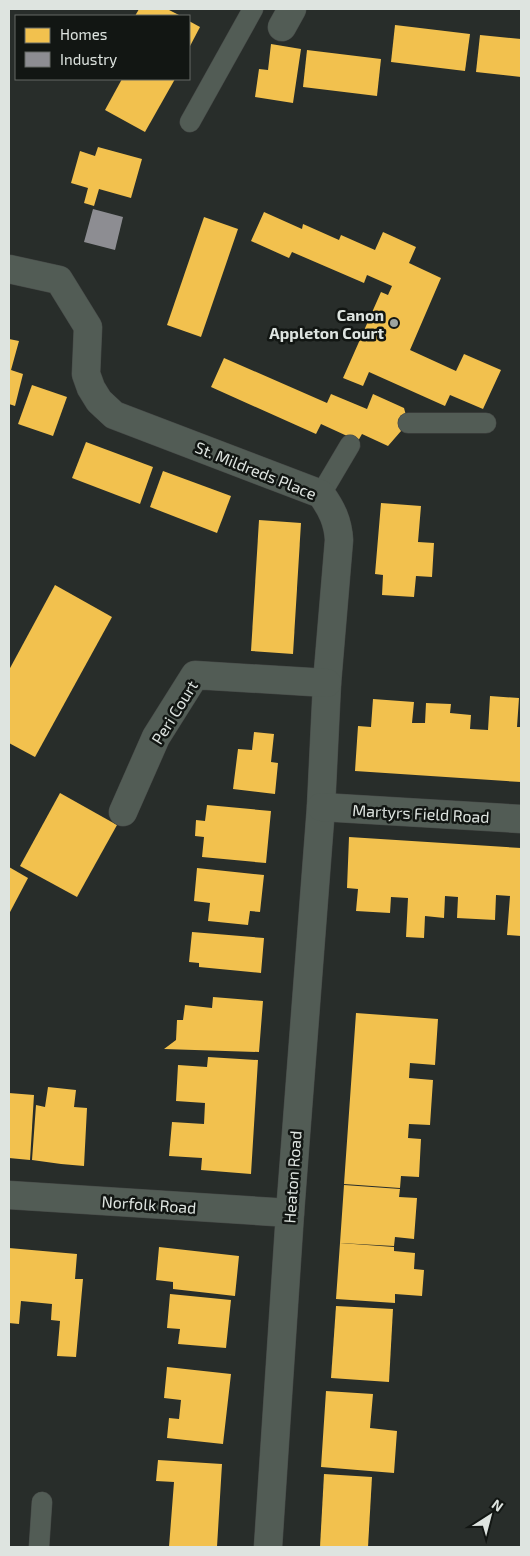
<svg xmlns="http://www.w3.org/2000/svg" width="530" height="1556" font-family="'Exo 2',sans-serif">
<rect width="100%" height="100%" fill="#282d2a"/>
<g fill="#f2c14e">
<path d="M139 9H167L181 16H135Z"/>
<path d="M189 21 200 27 189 48Z"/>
<path d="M395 25 470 34 465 71 391 62Z"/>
<path d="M480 35 521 39V77L476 72Z"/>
<path d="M271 44 301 49 293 103 255 97 259 69 268 70Z"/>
<path d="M307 50 381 59 377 96 303 87Z"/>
<path d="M122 79H175L145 132 105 110Z"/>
<path d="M98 147 142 159 131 198 99 189 94 206 84 203 88 188 71 183 80 151 95 156Z"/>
<path d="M264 212 302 229 303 224 339 240 341 235 375 250 383 232 416 247 409 263 441 278 410 350 456 371 464 354 501 370 483 409 450 395 445 406 369 372 363 386 343 378 381 292 388 295 392 286 367 275 364 283 292 252 289 258 251 241Z"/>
<path d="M204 217 238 229 201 337 167 325Z"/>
<path d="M9 339 19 341 11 370 23 374 15 406 9 404Z"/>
<path d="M224 358 327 403 331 394 367 409 373 394 404 408 408 423 388 446 362 434 358 441 321 424 316 434 211 387Z"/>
<path d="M32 385 67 397 53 436 18 424Z"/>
<path d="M86 442 153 467 140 504 72 478Z"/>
<path d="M163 471 231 496 217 533 150 507Z"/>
<path d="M381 503 421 506 418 542 434 543 432 577 416 576 414 597 382 595 383 575 375 574Z"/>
<path d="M259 520 301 523 293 654 251 651Z"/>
<path d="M55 585 112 617 35 757 9 743V670Z"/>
<path d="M490 696 519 698 517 727H521V782L355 771 358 726 371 727 373 699 414 702 412 723H425L426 703 451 704 450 713 471 715 470 729 488 730Z"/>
<path d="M254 732 274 734 271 762 278 763 275 794 233 789 238 749 252 750Z"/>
<path d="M60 793 117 825 77 897 20 866Z"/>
<path d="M207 805 271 811 266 863 202 857 204 837 195 836 196 820 205 821Z"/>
<path d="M349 837 521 848V936L507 935 510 896 496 895 495 920 457 918 458 897 445 896 444 918 425 916 424 938 406 937 408 898 391 897 390 913 356 911 358 889 347 888Z"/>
<path d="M9 867 28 878 9 914Z"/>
<path d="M197 868 264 875 260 912 250 911 248 925 208 921 210 903 194 901Z"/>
<path d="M192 932 264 938 261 973 199 967V963L189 962Z"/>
<path d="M213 997 263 1001 259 1052 164 1049 176 1040 177 1020H183L185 1005 212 1008Z"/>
<path d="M356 1013 438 1019 435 1065 410 1063 409 1078 433 1080 430 1125 409 1124 408 1138 421 1139 419 1177 401 1176 400 1188 344 1184Z"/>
<path d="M208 1057 258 1060 251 1174 201 1170 202 1158 169 1156 172 1122 204 1124 205 1103 176 1101 178 1065 207 1067Z"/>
<path d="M48 1087 76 1090 74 1107 87 1108 84 1166 61 1164 32 1160 36 1105 45 1107Z"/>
<path d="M9 1093 34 1095 30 1160 9 1158Z"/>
<path d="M344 1185 400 1189 399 1197 417 1198 414 1239 395 1237 394 1246 340 1243Z"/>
<path d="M340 1243 394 1247V1251L415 1253 414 1269 424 1270 422 1296 395 1294V1303L336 1299Z"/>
<path d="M159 1247 239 1256 235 1296 173 1289V1282L156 1280Z"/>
<path d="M9 1248 77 1254 75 1279H83L76 1357 57 1356 60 1321 51 1320 52 1304 21 1301 19 1324 9 1323Z"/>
<path d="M170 1294 231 1300 226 1348 178 1344 180 1329 167 1328Z"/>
<path d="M336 1306 393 1309 389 1382 331 1378Z"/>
<path d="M167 1367 231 1374 223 1444 167 1438 169 1418 179 1419 181 1400 164 1398Z"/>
<path d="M326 1391 373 1394 370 1428 397 1431 394 1473 321 1467Z"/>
<path d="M158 1460 222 1464 217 1547H169L174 1482 156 1481Z"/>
<path d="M324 1474 372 1477 368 1547H320Z"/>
</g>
<path fill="#8d8d92" d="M93 209 123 217 115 250 84 242Z"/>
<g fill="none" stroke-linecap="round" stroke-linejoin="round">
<defs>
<g id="service">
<path d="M190 122 253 9"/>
<path d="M408 423H486"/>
<path d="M321 494 350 445"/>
<path d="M39 1547 42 1502"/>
</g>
<g id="minor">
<path d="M282 27 292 9"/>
<path d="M9 269 59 280 88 327 86 374 91 388 99 401 114 415 321 494C332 509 338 522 339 540L327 683 321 807 290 1213 268 1547"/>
<path d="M321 807 521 819"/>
<path d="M123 812 156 737 195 675 327 683"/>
<path d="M9 1195 290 1213"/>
</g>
</defs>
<use href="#service" stroke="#464947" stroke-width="21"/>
<use href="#minor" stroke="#464947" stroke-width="29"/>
<use href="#service" stroke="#525c55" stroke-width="20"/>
<use href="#minor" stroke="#525c55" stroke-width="28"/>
</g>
<circle fill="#9ea4a0" stroke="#121613" stroke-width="2" cx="394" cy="323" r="5"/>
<g text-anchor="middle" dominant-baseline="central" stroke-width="5" stroke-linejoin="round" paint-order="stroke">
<g font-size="16" font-weight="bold" fill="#dee4e0" stroke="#121613" text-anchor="end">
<text x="384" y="314">Canon<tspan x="384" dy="18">Appleton Court</tspan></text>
</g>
<g font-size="16" fill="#dee4e0" stroke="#121613">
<text transform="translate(256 470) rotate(22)">St. Mildreds Place</text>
<text transform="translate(174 712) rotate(-58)">Peri Court</text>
<text transform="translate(421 813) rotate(3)">Martyrs Field Road</text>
<text transform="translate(292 1177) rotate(-86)">Heaton Road</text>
<text transform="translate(149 1204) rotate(4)">Norfolk Road</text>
</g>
</g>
<rect width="530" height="1556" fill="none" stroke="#dee4e0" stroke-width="20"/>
<rect x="15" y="15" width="175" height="65" fill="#121613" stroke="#646865"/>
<rect x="25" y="28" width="25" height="15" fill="#f2c14e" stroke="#646865"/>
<text x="60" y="40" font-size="15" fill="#dee4e0">Homes</text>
<rect x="25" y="52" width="25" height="15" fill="#8d8d92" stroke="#646865"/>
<text x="60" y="65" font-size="15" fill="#dee4e0">Industry</text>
<g transform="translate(490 1516) rotate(36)" stroke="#121613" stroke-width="4" paint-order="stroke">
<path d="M0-4L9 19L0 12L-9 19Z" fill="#dee4e0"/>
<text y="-8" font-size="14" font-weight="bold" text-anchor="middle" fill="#dee4e0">N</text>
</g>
</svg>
